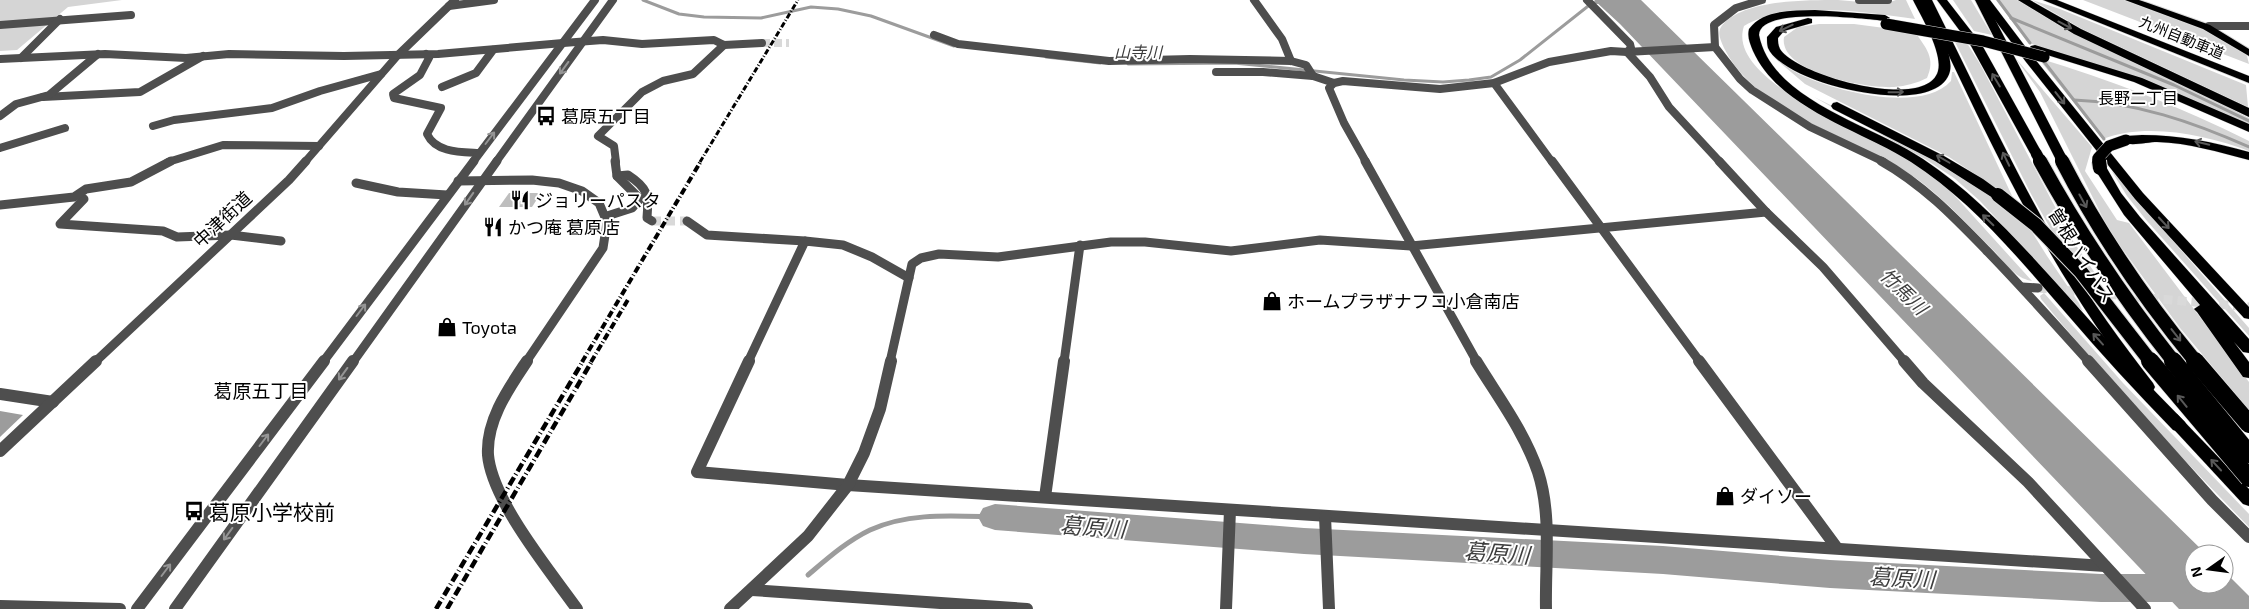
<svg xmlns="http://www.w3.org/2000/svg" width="2249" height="609" font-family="'Exo 2','Noto Sans JP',sans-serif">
<rect width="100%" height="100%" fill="#fff"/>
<g fill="#d5d5d5">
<path d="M0 0H122L68 7 17 50 0 51Z"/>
<path d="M1838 0 1884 4 1896 0H1906L1915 19C1865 12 1786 0 1744 26 1735 52 1763 75 1782 89L1910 160 1946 186 2032 281C2026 280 2019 277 2015 273 2007 267 2001 258 1994 251 1972 229 1950 205 1925 185 1867 139 1759 119 1724 48 1721 41 1717 34 1721 27 1740 0 1804 0 1838 0Z"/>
<path d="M1953 0H1971L1992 35 1974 31Z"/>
<path d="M1996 0H2017L2070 32 2189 87 2249 118V124L2146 80 2029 43Z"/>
<path d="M2032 0 2060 9 2246 85 2248 107 2082 29Z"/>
<path d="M2083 0H2128L2200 24 2242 50 2247 56 2249 64Z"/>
<path d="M1819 24H1854L1915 32C1926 48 1936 58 1927 78 1917 83 1906 86 1894 87 1869 89 1778 73 1784 37L1798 27Z"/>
<path d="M1953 38 1965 40 1980 64 2073 241 2097 276H2095L2053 233 2031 194Z"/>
<path d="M1771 55C1780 61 1789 69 1799 74 1834 91 1921 114 1951 81L1952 72H1954L2014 200 1949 157 1805 84Z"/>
<path d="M2013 55 2092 147 2085 171 2117 220 2129 223 2249 382V410L2180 328 2110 232 2040 92Z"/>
<path d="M2038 58C2111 80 2181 107 2249 141V151C2206 135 2147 122 2103 139Z"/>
<path d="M1814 97 1892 135 1972 181 2027 224 2047 256 2079 303 2083 312 1980 201 1954 178 1925 159Z"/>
<path d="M2111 170 2249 328V336L2147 221 2127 196Z"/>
<path d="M2044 293 2123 383 2249 514V527C2177 453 2106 378 2041 299L2040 296Z"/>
</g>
<g fill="#9c9c9c">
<path d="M1594 0H1641L2206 554H2194V584H2224V571L2249 596V609H2179L1620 24Z"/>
<path d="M0 411 23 415 0 437Z"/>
</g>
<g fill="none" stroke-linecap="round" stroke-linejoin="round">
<g stroke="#9c9c9c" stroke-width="3">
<path d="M643 0 679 14 704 17 761 18 811 7 838 9 871 16 954 46"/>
<path d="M1998 0 2030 43"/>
<path d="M2011 18 2174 85 2249 121"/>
<path d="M1046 57 1100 63"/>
<path d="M2042 59 2104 139"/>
<path d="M1128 64 1234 63 1404 80 1443 82 1469 80 1491 77 1520 60 1592 3 1601 2"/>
<path d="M2074 100C2135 102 2193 122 2249 147"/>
</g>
<path stroke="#9c9c9c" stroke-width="5" d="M808 575C827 559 847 541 870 530 909 512 954 516 995 517"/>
<path fill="#9c9c9c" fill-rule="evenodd" d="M995 504 1304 528 1663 546 1830 560 2101 574H2194V584H2213L2215 588 2210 598 2197 602H2101L1830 588 1663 574 1304 554 995 530 983 526 978 517 983 508Z"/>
</g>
<path fill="#bebebe" d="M509 193H541L532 207H499Z"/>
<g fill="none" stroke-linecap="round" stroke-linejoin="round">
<path stroke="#d9d9d9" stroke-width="8" stroke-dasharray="8 4" stroke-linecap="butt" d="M762 43H789"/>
<g stroke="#d9d9d9" stroke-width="9" stroke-dasharray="9 5" stroke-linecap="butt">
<path d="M652 221H687"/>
<path d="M2038 288 2249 307"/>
</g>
<defs>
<path id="primary" d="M2125 0H2139L2148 3 2210 25 2249 49V56L2203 29Z"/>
<g id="trunk">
<path d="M1922 0H1932C1975 86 2015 174 2064 256 2091 300 2121 342 2153 383L2155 387 2153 391H2143C2105 341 2070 289 2040 235 1996 159 1961 79 1922 0Z"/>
<path d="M1980 0H1990L2034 58 2143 193 2249 307V319L2244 318 2135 199 2026 62Z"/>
<path d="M2172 413 2177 414 2249 489V506L2243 504 2167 422 2164 418 2167 414Z"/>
</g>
<g id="motorway">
<path d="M1913 0H1923C1932 16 1954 52 1950 71 1939 121 1784 85 1768 48 1767 45 1767 41 1767 37L1776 27 1808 18 1812 19V23L1784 31 1778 38C1778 41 1778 45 1780 49 1797 76 1927 112 1938 71 1943 53 1921 16 1913 0Z"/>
<path d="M1937 0H1947L1982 45 2042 153 2040 156 2036 157 2030 153 1971 46Z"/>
<path d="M1975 0H1985L2067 158 2066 161H2056L2055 158Z"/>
<path d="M2018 0H2030L2081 29 2249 108V117L2074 34Z"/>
<path d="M2043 0H2057L2249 76V83Z"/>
<path d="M1815 10 1885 15 1890 18 1885 21C1864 19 1760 6 1759 35 1772 101 1874 125 1923 159 1982 198 2029 253 2076 305 2111 345 2147 384 2185 422L2187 426 2185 430 2179 432 2173 430C2136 392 2100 353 2066 313 2019 259 1972 201 1911 162 1861 130 1779 109 1753 51 1750 43 1747 37 1749 29 1764 9 1792 11 1815 10Z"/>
<path d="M2035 45 2142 78 2249 124V132L2134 82 2031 50 2029 48 2031 46Z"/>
<path d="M1837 102 1944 156 1983 179 2005 195 1998 199 1993 198 1935 161 1833 109 1831 106 1833 103Z"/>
<path d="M2142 135C2179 135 2214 142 2249 152V160C2218 152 2189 143 2157 142 2147 142 2126 148 2120 140L2126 136Z"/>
<path d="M2100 164 2105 165 2121 193 2140 217 2249 339V353L2243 352 2234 342 2249 362V378L2243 377 2197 312 2194 309 2200 305 2124 215 2094 168Z"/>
</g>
</defs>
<use href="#primary" stroke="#dbdbdb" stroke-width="2"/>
<use href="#trunk" stroke="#dbdbdb" stroke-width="1"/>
<use href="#motorway" stroke="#dbdbdb" stroke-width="1"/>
<g stroke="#4e4e4e" stroke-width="8">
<path d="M1254 0 1282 39 1291 61"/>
<path d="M1587 0 1630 44 1631 48 1627 52"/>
<path d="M1762 0 1736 8 1714 25 1715 47 1740 79 1752 90 1810 127 1884 162"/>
<path d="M1859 0H1888"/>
<path d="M449 6 494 0"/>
<path d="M0 25 131 15"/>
<path d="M2209 26H2249"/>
<path d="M934 35 958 44 1109 61 1190 59 1291 61 1306 65 1313 76 1334 83"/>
<path d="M563 43 603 40 642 44 714 40 724 45 762 43"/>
<path d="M1627 52 1715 47"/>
<path d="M426 54 429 58 420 75 393 94 394 98 441 108 427 134C436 153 461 152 479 153"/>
<path d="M21 58 60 19"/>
<path d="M1216 72H1263L1313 76"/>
<path d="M442 87 476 73 493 50"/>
<path d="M43 97 140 92 203 56"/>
<path d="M0 116 16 104 49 95 98 54"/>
<path d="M153 126 174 120 272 108 320 91 381 74"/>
<path d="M0 148 65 128"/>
<path d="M168 162 223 145 319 146"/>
<path d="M305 162 398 55 455 0"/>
<path d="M616 162 614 146 598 136 642 92 663 81 693 74 724 45"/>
</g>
<g stroke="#4e4e4e" stroke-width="9">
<path d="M1881 161C1922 184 1953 216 1986 250 2021 286 2055 324 2089 362"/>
<path d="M617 176 628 175C648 188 649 195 647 218L652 221"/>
<path d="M356 183 398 192 447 195"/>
<path d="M84 199 60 224 163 231 177 237 231 235 281 241"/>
<path d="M0 205 74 197 86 189 131 182 171 161"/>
<path d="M607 216 632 208 640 199 617 176 615 161"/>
<path d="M687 221 707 235 805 241"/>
<path d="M2022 287 2038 288"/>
<path d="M95 362 289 180 306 161"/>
</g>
<g stroke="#4e4e4e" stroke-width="12">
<path d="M2088 361 2212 500 2249 537"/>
<path d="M0 394 53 402"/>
<path d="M0 451 96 361"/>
<path d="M0 606 120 609"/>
</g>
<g stroke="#4e4e4e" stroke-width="8">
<path d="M0 59 105 54 186 58 229 54 344 56 438 54 563 43"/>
<path d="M1494 83 1552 162"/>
<path d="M473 162 595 0"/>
<path d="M496 162 613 0"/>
<path d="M1366 162 1344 123 1329 88 1334 83 1343 81 1440 89 1494 83 1549 62 1611 51 1627 52 1650 77 1669 107 1720 162"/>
</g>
<g stroke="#4e4e4e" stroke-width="9">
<path d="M1365 161 1477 362"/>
<path d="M1552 161 1700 362"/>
<path d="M1719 161 1766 212 1823 267 1905 362"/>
<path d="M458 181 532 180 559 183 582 191 599 203 607 222 603 248 526 362"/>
<path d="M323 362 474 161"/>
<path d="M353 362 497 161"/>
<path d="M748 362 805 241 843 245 872 257 909 278"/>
<path d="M890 362 912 264 921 258 939 254 998 257 1111 242H1145L1231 251 1320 240 1411 246 1766 212"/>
<path d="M1064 362 1080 245"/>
</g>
<g stroke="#4e4e4e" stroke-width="12">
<path d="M527 361C509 388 486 420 488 455 492 501 550 571 577 609"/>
<path d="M749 361 697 472 848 485 2105 566"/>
<path d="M1476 361C1498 397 1524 431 1538 472 1552 515 1545 564 1546 609"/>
<path d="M1699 361 1837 548"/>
<path d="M1904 361 1923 383 2028 482 2145 609"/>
<path d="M1045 497 1064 361"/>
<path d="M1325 516 1329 609"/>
<path d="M752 590 1027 609"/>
<path d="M137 609 324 361"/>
<path d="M175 609 353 361"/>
<path d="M730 609 808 536 848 485 864 453 880 409 891 361"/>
<path d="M1226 609 1230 510"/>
</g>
<use href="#primary" fill="#000" fill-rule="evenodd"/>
<use href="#trunk" fill="#000" fill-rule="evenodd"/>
<use href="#motorway" fill="#000" fill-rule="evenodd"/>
<path stroke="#000" stroke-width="3" stroke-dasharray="5.5 2 1 2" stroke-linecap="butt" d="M700 162 798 0"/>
<g stroke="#000" stroke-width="4" stroke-dasharray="7 2.5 1 2.5" stroke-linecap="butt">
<path d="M582 362 701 161"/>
<path d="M591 362 629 298"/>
</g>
<g stroke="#000" stroke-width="4.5" stroke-dasharray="9 3 1 3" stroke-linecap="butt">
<path d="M436 609 583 361"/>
<path d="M447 609 592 361"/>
</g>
<defs>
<g id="motorway-bridge-far2">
<path d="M1886 24 1983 41 2044 57"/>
<path d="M2036 153 2041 162"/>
<path d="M2061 158 2063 162"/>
<path d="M2099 162 2098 158 2109 146 2126 140"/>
</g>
<g id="motorway-bridge-far1">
<path d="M2040 161C2079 232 2124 299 2174 362"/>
<path d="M2062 161C2099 233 2145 300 2196 362"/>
<path d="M2099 161 2100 168"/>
<path d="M1998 195 2036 225 2081 272 2151 362"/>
</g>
<g id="motorway-bridge">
<path d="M2150 361 2249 478"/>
<path d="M2173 361 2249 454"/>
<path d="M2195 361 2249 424"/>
</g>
</defs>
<use href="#motorway-bridge-far2" stroke="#dbdbdb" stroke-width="12" stroke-linecap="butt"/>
<use href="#motorway-bridge-far1" stroke="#dbdbdb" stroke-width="16" stroke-linecap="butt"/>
<use href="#motorway-bridge" stroke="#dbdbdb" stroke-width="19" stroke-linecap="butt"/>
<use href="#motorway-bridge-far2" stroke="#000" stroke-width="11"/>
<use href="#motorway-bridge-far1" stroke="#000" stroke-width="14"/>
<use href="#motorway-bridge" stroke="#000" stroke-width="18"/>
</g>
<defs><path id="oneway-shaft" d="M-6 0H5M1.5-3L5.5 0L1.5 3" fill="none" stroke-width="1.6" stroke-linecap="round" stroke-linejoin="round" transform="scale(1.25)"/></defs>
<g stroke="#595959">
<use href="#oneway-shaft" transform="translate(2065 25) rotate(28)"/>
<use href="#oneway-shaft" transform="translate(1786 28) rotate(154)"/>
<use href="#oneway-shaft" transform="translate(1996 80) rotate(-121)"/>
<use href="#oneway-shaft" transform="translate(1896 92) rotate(-1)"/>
<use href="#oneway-shaft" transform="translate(2060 98) rotate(52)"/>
<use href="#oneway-shaft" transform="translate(2202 143) rotate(-166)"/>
<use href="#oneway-shaft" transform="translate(1943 159) rotate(-150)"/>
<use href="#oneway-shaft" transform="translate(2006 159) rotate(-116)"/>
<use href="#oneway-shaft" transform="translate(2083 201) rotate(61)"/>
<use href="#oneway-shaft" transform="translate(1988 220) rotate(-136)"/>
<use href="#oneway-shaft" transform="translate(2164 223) rotate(47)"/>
<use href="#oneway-shaft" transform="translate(2176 335) rotate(52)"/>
<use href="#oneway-shaft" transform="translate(2098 339) rotate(-132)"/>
<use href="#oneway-shaft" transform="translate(2182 401) rotate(-129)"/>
<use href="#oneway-shaft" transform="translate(2216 465) rotate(-133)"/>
</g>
<g stroke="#959595">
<use href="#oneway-shaft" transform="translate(564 68) rotate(126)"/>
<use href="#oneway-shaft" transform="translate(490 138) rotate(-53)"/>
<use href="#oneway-shaft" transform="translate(469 199) rotate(125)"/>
<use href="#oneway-shaft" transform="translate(361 310) rotate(-53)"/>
<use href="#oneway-shaft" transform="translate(343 374) rotate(126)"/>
<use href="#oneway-shaft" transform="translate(264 440) rotate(-53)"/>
<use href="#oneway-shaft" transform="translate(228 534) rotate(126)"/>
<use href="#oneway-shaft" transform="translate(166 570) rotate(-53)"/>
</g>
<defs>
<symbol id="bus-bare" viewBox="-9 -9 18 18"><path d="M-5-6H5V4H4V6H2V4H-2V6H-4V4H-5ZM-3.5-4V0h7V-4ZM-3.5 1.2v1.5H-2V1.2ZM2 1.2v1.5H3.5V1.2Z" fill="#000" stroke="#fff" stroke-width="2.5" paint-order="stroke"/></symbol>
<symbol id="restaurant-bare" viewBox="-9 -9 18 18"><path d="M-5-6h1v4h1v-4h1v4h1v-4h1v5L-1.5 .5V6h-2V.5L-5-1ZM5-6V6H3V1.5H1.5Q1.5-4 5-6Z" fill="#000" stroke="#fff" stroke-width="2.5" paint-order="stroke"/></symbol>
<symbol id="shop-bare" viewBox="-9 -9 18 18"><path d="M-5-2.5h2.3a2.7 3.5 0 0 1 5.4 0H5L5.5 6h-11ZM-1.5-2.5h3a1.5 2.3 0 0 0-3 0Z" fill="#000" stroke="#fff" stroke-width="2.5" paint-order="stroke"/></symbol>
</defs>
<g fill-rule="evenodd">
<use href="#bus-bare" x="532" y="102" width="28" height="28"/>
<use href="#restaurant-bare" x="506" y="186" width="28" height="28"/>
<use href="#restaurant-bare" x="479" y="213" width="28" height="28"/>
<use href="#shop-bare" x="1258" y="287" width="28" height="28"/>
<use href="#shop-bare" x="433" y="313" width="28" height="28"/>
<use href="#shop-bare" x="1711" y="482" width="28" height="28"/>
<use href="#bus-bare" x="180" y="497" width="28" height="28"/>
</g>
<g text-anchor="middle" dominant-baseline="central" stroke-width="4" stroke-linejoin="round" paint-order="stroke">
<g font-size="15" fill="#000" stroke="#fff">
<text transform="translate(2182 37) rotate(22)">九州自動車道</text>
</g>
<g font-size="16" font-style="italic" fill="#3d3d3d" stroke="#fff">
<text x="1138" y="51">山寺川</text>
</g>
<g font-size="16" fill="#000" stroke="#fff">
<text x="2138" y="97">長野二丁目</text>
</g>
<g font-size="18" fill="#000" stroke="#fff" text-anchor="start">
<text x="561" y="116">葛原五丁目</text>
<text x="535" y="200">ジョリーパスタ</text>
<text x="508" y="227">かつ庵 葛原店</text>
<text x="1287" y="301">ホームプラザナフコ小倉南店</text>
<text x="462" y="327">Toyota</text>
<text x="1740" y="496">ダイソー</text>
</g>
<g font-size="18" fill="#000" stroke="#fff">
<text transform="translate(222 219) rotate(-43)">中津街道</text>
<text transform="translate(2082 255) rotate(58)">曽根バイパス</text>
</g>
<g font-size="19" font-style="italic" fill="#3d3d3d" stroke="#fff">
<text transform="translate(1904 291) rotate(44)">竹馬川</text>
</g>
<g font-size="19" fill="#000" stroke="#fff">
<text x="261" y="390">葛原五丁目</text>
</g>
<g font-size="21" fill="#000" stroke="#fff" text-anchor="start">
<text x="209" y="511">葛原小学校前</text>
</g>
<g font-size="22" font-style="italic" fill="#3d3d3d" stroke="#fff">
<text transform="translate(1093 526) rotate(4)">葛原川</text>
<text transform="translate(1497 552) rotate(4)">葛原川</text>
<text transform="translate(1902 577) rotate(3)">葛原川</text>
</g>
</g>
<g transform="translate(2209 569) rotate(256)"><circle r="24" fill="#ffffff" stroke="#999999"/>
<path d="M0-4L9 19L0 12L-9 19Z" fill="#000000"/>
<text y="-8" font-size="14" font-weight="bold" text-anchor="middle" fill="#000000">N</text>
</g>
</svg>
